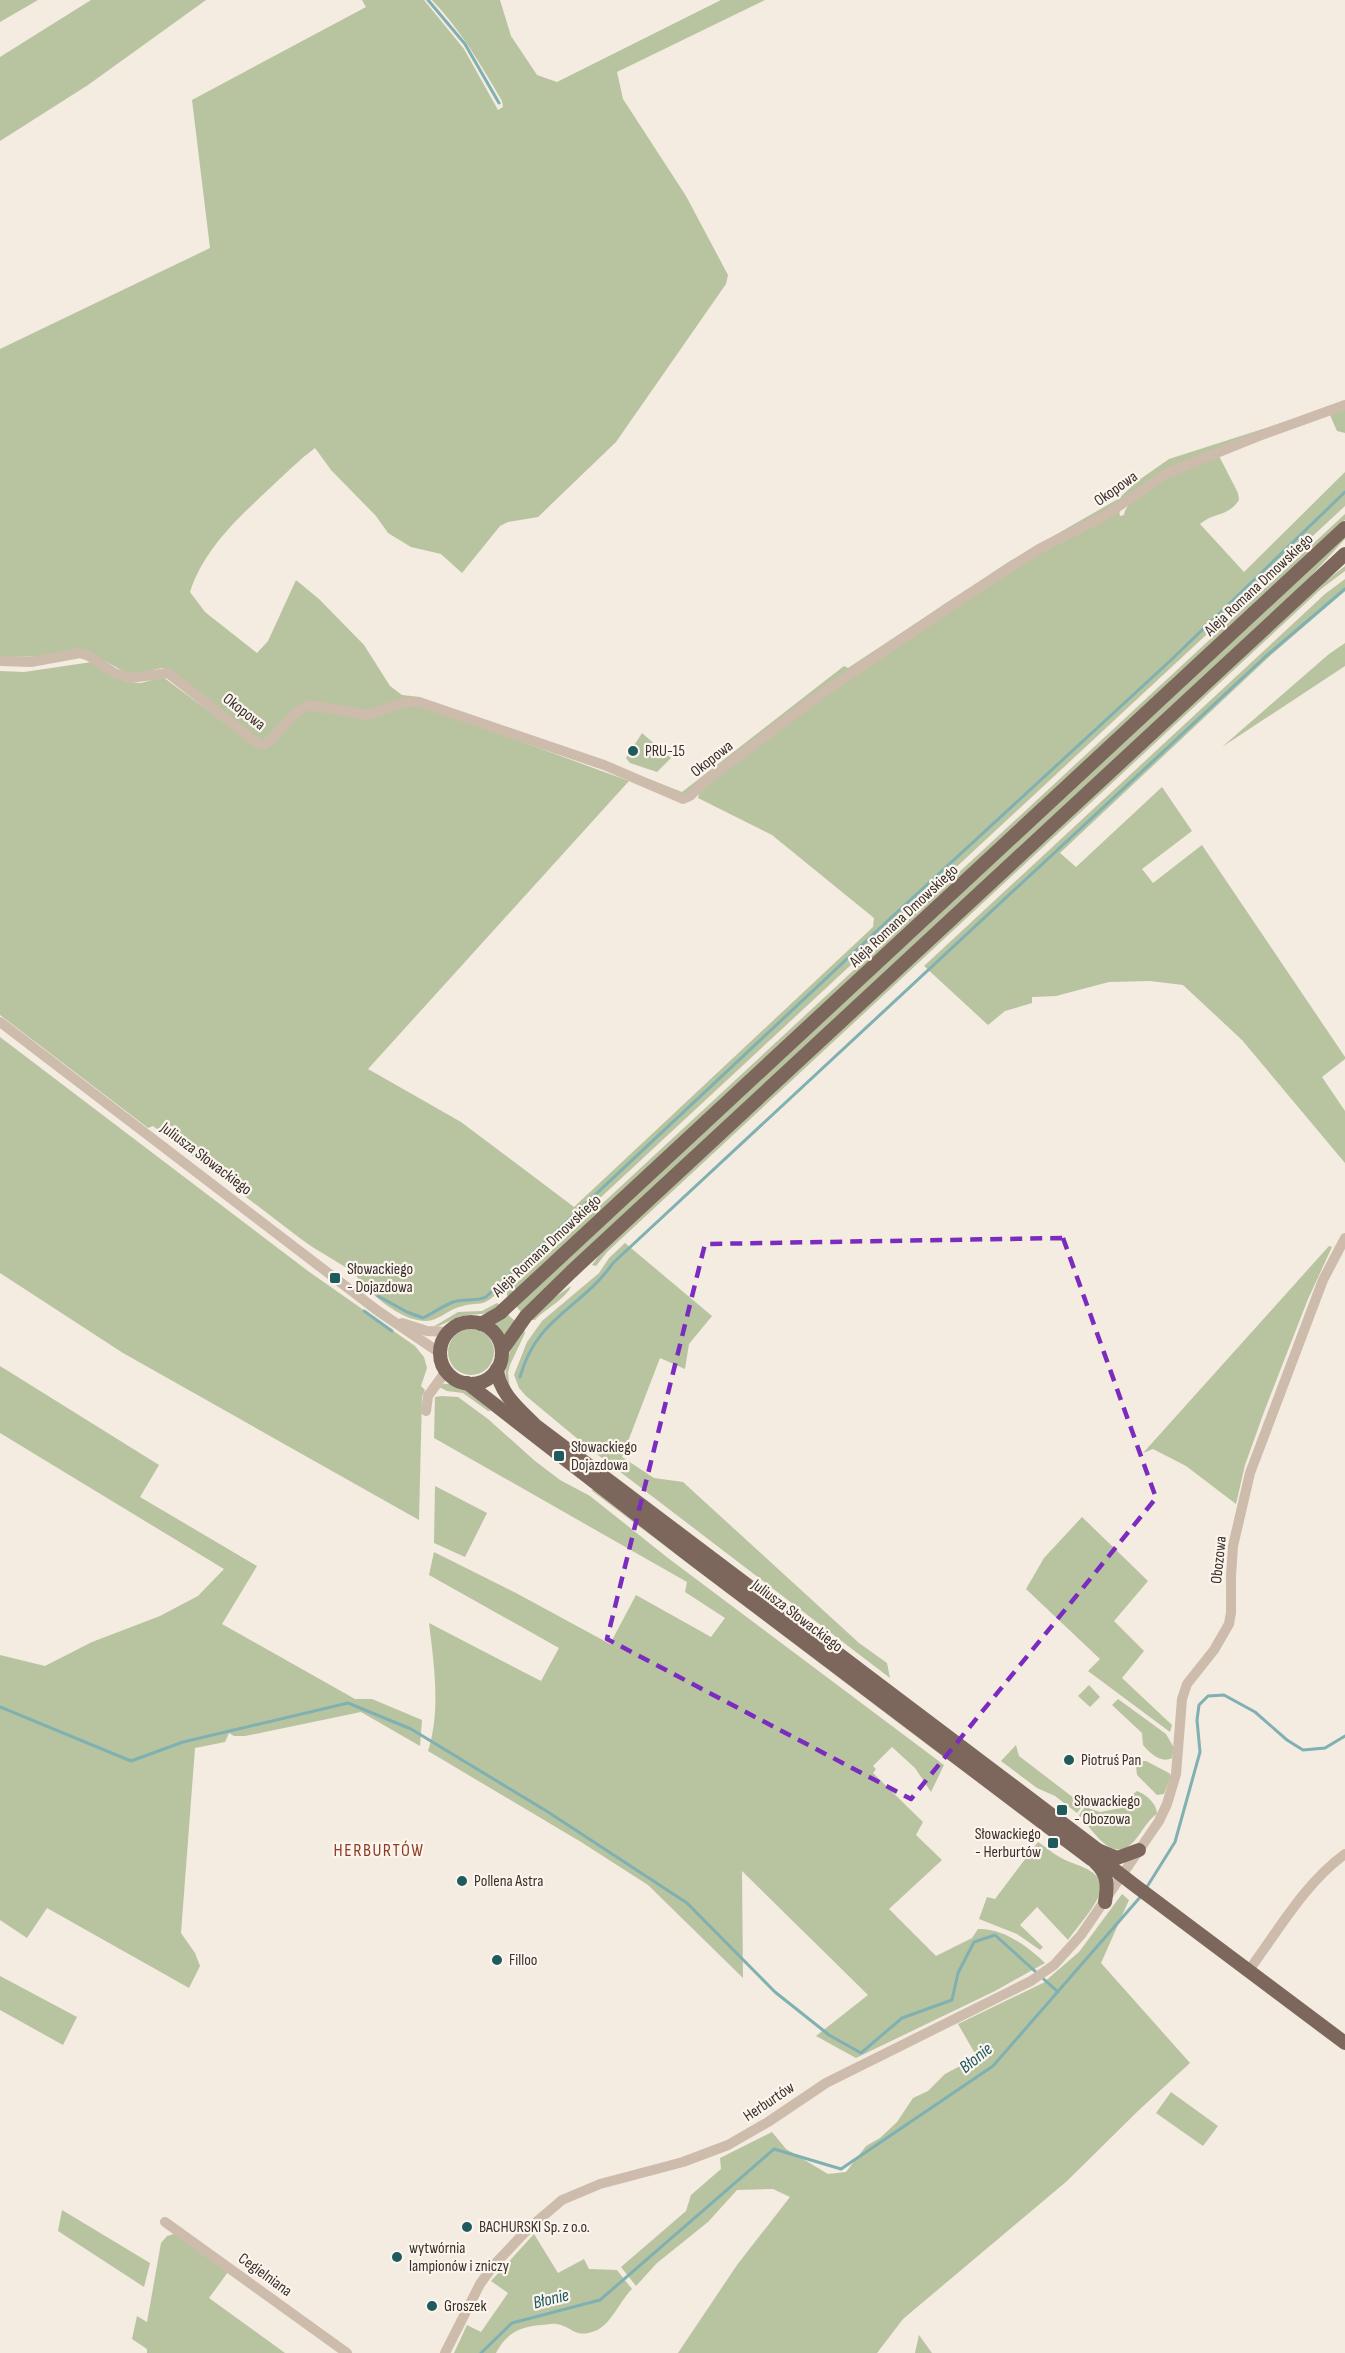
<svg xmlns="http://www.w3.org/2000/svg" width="1345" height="2353" font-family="'Sofia Sans Condensed',sans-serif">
<rect width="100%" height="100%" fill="#f4ebe1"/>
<g fill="#b8c4a0">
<path d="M0 0H38L0 22Z"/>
<path d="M91 0H206L88 85 0 141V57Z"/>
<path d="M362 0H424L464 49 498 110 503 107 502 101C481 65 461 30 432 0H500L511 36 537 75 557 82 721 0H765L617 72 623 99 686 196 728 275 726 284 616 442 538 517 508 522 500 526 462 573 441 554 411 547 388 533 376 516 331 470 315 448C299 460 285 474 270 488 238 518 204 549 190 592L205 612 257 653 268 641 296 580 319 599 364 645 390 686 402 695 420 697 451 716 629 781 368 1069 461 1122 574 1207 873 927 874 918 772 835 698 798 700 790 814 703 1006 573 1119 509 1120 516 1124 515C1127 490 1196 465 1218 454L1238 493 1239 500C1228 517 1214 512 1200 524L1244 572 1345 472V506L500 1291C479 1310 482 1300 459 1307 448 1310 438 1321 426 1321 406 1321 383 1304 370 1291 363 1284 358 1277 351 1271 334 1259 317 1251 301 1239L153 1126 148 1128 0 1015V671L24 672 92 662 126 682 141 683 163 677 257 747 277 730 262 741 171 671 162 668 130 675 96 656 0 657V349L210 248 192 100 366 7Z"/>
<path d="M1345 409V433L1337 431 1330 415Z"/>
<path d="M1306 415 1240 439 1026 554 685 796 636 774 682 792 844 666 848 668 1010 561 1118 499 1139 480 1169 459Z"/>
<path d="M1345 514V520L507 1298V1292Z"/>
<path d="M1345 536V539L1302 586 521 1312 516 1306Z"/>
<path d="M1345 566V571L1321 589 607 1252 596 1266 592 1265 603 1250 1314 590Z"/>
<path d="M1345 579V591L1271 655 1060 853 1076 867 1162 787 1192 831 1142 869 1153 883 1202 845 1345 1057V1059L1322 1077 1345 1111V1163L1242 1040 1183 985 1150 981 1109 982 1056 996 1032 997V1003L1005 1011 988 1025 924 966 1325 594Z"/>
<path d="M1345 643V666L1222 747 1329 654Z"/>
<path d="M642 733 671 758 657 772 630 763 626 758Z"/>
<path d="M0 1037 308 1271 415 1346 424 1357 427 1368 421 1386 425 1390 422 1397 419 1520 123 1353 0 1273Z"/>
<path d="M625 1243 712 1316 689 1344 685 1369 660 1358 622 1457 654 1478 683 1482 859 1643 887 1663 890 1678 585 1445 526 1396 519 1388 514 1375 527 1342 542 1321 599 1273 609 1258Z"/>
<path d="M1329 1246 1332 1247 1308 1299 1264 1412 1245 1465 1236 1504 1186 1466 1153 1449 1143 1453Z"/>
<path d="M571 1286C568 1297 544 1310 535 1320H530L545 1304Z"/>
<path d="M497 1303 500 1305C487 1318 475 1312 459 1317 449 1320 443 1326 433 1327L458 1312 482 1311Z"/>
<path d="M507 1314 515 1321 504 1337 495 1324Z"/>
<path d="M524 1328 525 1333 510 1365 508 1373 510 1390C499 1365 510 1350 524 1328Z"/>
<circle cx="471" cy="1352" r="23"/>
<path d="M0 1366 159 1465 140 1497 257 1566 222 1624 355 1699H372L422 1720 420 1746 361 1712 245 1736H234L229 1733 225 1742 195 1748 181 1933 195 1953 200 1966 189 1988 47 1908 27 1938 0 1920V1655L45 1666 92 1642 160 1616 198 1596 224 1569 0 1433Z"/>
<path d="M443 1384C460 1382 478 1401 491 1411H488L463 1393 447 1391 439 1387Z"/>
<path d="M442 1396 458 1397 488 1419 535 1461 560 1480 590 1496 668 1558 944 1765 931 1792 915 1768 892 1747 873 1766 876 1769 873 1773 923 1822 916 1835 942 1860 889 1909 936 1956 972 1938 978 1929C1003 1928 1027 1946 1045 1963L995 1991 856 2058 816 2036 868 1995 742 1871 743 1978 648 1885 581 1842 428 1751C441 1711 434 1664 429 1623L541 1681 559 1648 429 1575 434 1552 516 1593 610 1644 636 1595 711 1637 725 1618 685 1592 687 1582 434 1438 435 1397Z"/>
<path d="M571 1443 862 1663 863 1667 572 1445Z"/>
<path d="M435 1486 487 1513 465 1557 434 1543Z"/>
<path d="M591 1490H594L946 1756V1759Z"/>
<path d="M1082 1517 1148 1581 1114 1621 1144 1651 1122 1678 1172 1725 1170 1732 1088 1671 1100 1659 1026 1589 1044 1558Z"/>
<path d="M1089 1685 1100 1697 1090 1707 1078 1696Z"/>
<path d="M1118 1699 1166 1734 1174 1748 1172 1758C1161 1764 1150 1753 1143 1745L1142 1733 1112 1705Z"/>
<path d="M1016 1745 1019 1756 1083 1805 1077 1813 1055 1796 1037 1788 1001 1761Z"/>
<path d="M1140 1761H1146L1169 1773 1171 1776 1164 1794 1157 1795 1137 1775 1136 1766Z"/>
<path d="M1137 1791C1146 1794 1157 1804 1157 1814 1150 1818 1144 1828 1139 1835 1115 1869 1097 1835 1079 1815L1085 1807 1100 1812 1132 1806 1131 1796Z"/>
<path d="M1038 1842C1047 1848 1056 1856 1065 1860 1081 1867 1111 1873 1098 1898 1090 1913 1078 1926 1068 1940L1037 1907 1020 1925 1043 1947 1040 1950 1017 1934 979 1919 987 1897 995 1899Z"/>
<path d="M1122 1894 1129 1900 1101 1963 1190 2063 1139 2110 1067 2181 903 2319 877 2353H678L737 2265 790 2197 773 2189 737 2190 708 2222 657 2263 636 2286 621 2267 686 2211 691 2195 721 2169 720 2158 772 2132 786 2149 828 2174 846 2172 866 2146 880 2138 897 2122 913 2098 928 2091 945 2074 977 2057 958 2024 1043 1983 1079 1952Z"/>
<path d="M0 1976 77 2017 63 2045 0 2010Z"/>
<path d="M1171 2092 1218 2126 1203 2146 1156 2113Z"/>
<path d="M62 2210 150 2263 144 2287 58 2231Z"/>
<path d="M174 2234 228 2272 209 2298 285 2353H147V2349L132 2339 137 2316 147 2322 161 2243 167 2236Z"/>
<path d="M534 2234 558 2273 584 2259 589 2269 617 2270 632 2289C619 2302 611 2325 595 2331 573 2339 573 2326 556 2324 551 2323 546 2325 541 2325 520 2327 506 2333 496 2353H454L467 2325 481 2332 508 2293 491 2281Z"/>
<path d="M919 2335 932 2353H915Z"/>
</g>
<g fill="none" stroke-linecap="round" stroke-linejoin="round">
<g stroke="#7fb0b2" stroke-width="3">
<path d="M428 0 465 44 499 103"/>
<path d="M378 1296 407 1312 423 1318C433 1313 443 1306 453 1302 464 1298 476 1302 486 1297L881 927 1170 661 1345 492"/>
<path d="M364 1311 392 1331"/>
<path d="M520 1377C537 1316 581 1309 613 1263L1265 657 1345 589"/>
<path d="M0 1707 131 1761 183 1742 348 1703 411 1729 548 1812 687 1903 775 1992 829 2035 861 2053 902 2018 952 2000 958 1973 974 1942 995 1935 1058 1992"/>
<path d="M1145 1890 1175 1842 1200 1752 1197 1720 1199 1705 1208 1696 1224 1695 1255 1712 1287 1740 1303 1750 1325 1748 1345 1736"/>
<path d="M481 2353 512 2323 600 2300 774 2149 841 2169 993 2066 1142 1895"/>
</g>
<g stroke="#cdbbac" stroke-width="10">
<path d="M0 661 31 662 80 653 89 656 114 673 130 678 168 673 256 742 263 745 269 742 293 715 308 705 368 715 406 702H419L604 765 683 799 690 796 704 782 821 694 952 605 1039 549 1106 515 1167 473 1256 437 1345 405"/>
<path d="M0 1022 378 1311 440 1353"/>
<path d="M402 1323 427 1331 448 1332"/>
<path d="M426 1411 428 1396 446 1371"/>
<path d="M1249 1970C1278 1931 1305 1883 1345 1854"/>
<path d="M165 2222 347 2353"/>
<path d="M445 2353 480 2284 493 2266 528 2229 562 2200 600 2184 683 2162 728 2145 768 2122 826 2083 1031 1981 1054 1965 1081 1935 1159 1821 1167 1804 1176 1774 1182 1699 1187 1684 1214 1650 1229 1624 1231 1613V1576L1233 1546 1250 1473 1323 1280 1345 1238"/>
</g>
<g stroke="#7d675c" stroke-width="14">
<circle cx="471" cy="1353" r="31"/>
<path d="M481 1324 500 1313 1345 528"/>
<path d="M502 1350 526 1316 571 1272 1345 554"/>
<path d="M497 1369C499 1393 519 1409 535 1425L1098 1850 1109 1864"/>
<path d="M467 1383 695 1560 1091 1859 1111 1867 1133 1884 1345 2043"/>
<path d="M1100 1851 1117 1858 1139 1850"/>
<path d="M1095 1862C1108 1874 1108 1885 1105 1902"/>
</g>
</g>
<path fill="none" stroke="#7b2cbf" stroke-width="4.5" stroke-dasharray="12 8" stroke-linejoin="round" d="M1063 1238 1156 1498 911 1799 607 1639 705 1244Z"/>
<g fill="#1f5a5e" stroke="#fbf5ee" stroke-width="2">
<circle cx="633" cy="751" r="6"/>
<rect x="329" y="1272" width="12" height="12" rx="3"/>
<rect x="553" y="1450" width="12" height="12" rx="3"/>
<circle cx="1069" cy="1760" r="6"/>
<rect x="1056" y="1804" width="12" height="12" rx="3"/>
<rect x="1047" y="1837" width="12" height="12" rx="3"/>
<circle cx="462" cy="1881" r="6"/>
<circle cx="497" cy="1960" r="6"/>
<circle cx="467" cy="2227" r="6"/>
<circle cx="397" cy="2257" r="6"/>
<circle cx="432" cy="2306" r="6"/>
</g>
<g text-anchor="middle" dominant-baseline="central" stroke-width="4.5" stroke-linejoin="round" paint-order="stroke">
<g font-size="16" fill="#3b302b" stroke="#fbf5ee">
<text transform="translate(1116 489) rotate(-35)">Okopowa</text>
<text transform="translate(1259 585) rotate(-43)">Aleja Romana Dmowskiego</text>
<text transform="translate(244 712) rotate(38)">Okopowa</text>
<text transform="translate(712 759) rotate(-38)">Okopowa</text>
<text transform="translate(904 916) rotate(-43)">Aleja Romana Dmowskiego</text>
<text transform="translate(206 1159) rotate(37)">Juliusza Słowackiego</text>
<text transform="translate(547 1246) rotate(-43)">Aleja Romana Dmowskiego</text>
<text transform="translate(1219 1560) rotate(-84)">Obozowa</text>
<text transform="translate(797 1616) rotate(37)">Juliusza Słowackiego</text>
<text transform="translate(769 2102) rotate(-34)">Herburtów</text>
<text transform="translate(265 2275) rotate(36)">Cegielniana</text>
</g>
<g font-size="16" fill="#3b302b" stroke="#fbf5ee" text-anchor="start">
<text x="645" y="751">PRU-15</text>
<text x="347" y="1269">Słowackiego<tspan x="347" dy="18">- Dojazdowa</tspan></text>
<text x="571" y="1447">Słowackiego<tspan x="571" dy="18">Dojazdowa</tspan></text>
<text x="1081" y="1760">Piotruś Pan</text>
<text x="1074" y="1801">Słowackiego<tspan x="1074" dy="18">- Obozowa</tspan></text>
<text x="1041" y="1834" text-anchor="end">Słowackiego<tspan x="1041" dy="18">- Herburtów</tspan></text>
<text x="474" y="1881">Pollena Astra</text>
<text x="509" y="1960">Filloo</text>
<text x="479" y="2227">BACHURSKI Sp. z o.o.</text>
<text x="409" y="2248">wytwórnia<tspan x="409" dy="18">lampionów i zniczy</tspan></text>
<text x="444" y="2306">Groszek</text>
</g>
<g font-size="18" letter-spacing="1.5" fill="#8c3b22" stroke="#fbf5ee">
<text x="379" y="1850">HERBURTÓW</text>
</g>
<g font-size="18" font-style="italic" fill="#1f5a5e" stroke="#fbf5ee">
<text transform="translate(976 2058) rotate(-39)">Błonie</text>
<text transform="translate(551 2299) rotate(-14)">Błonie</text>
</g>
</g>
</svg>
